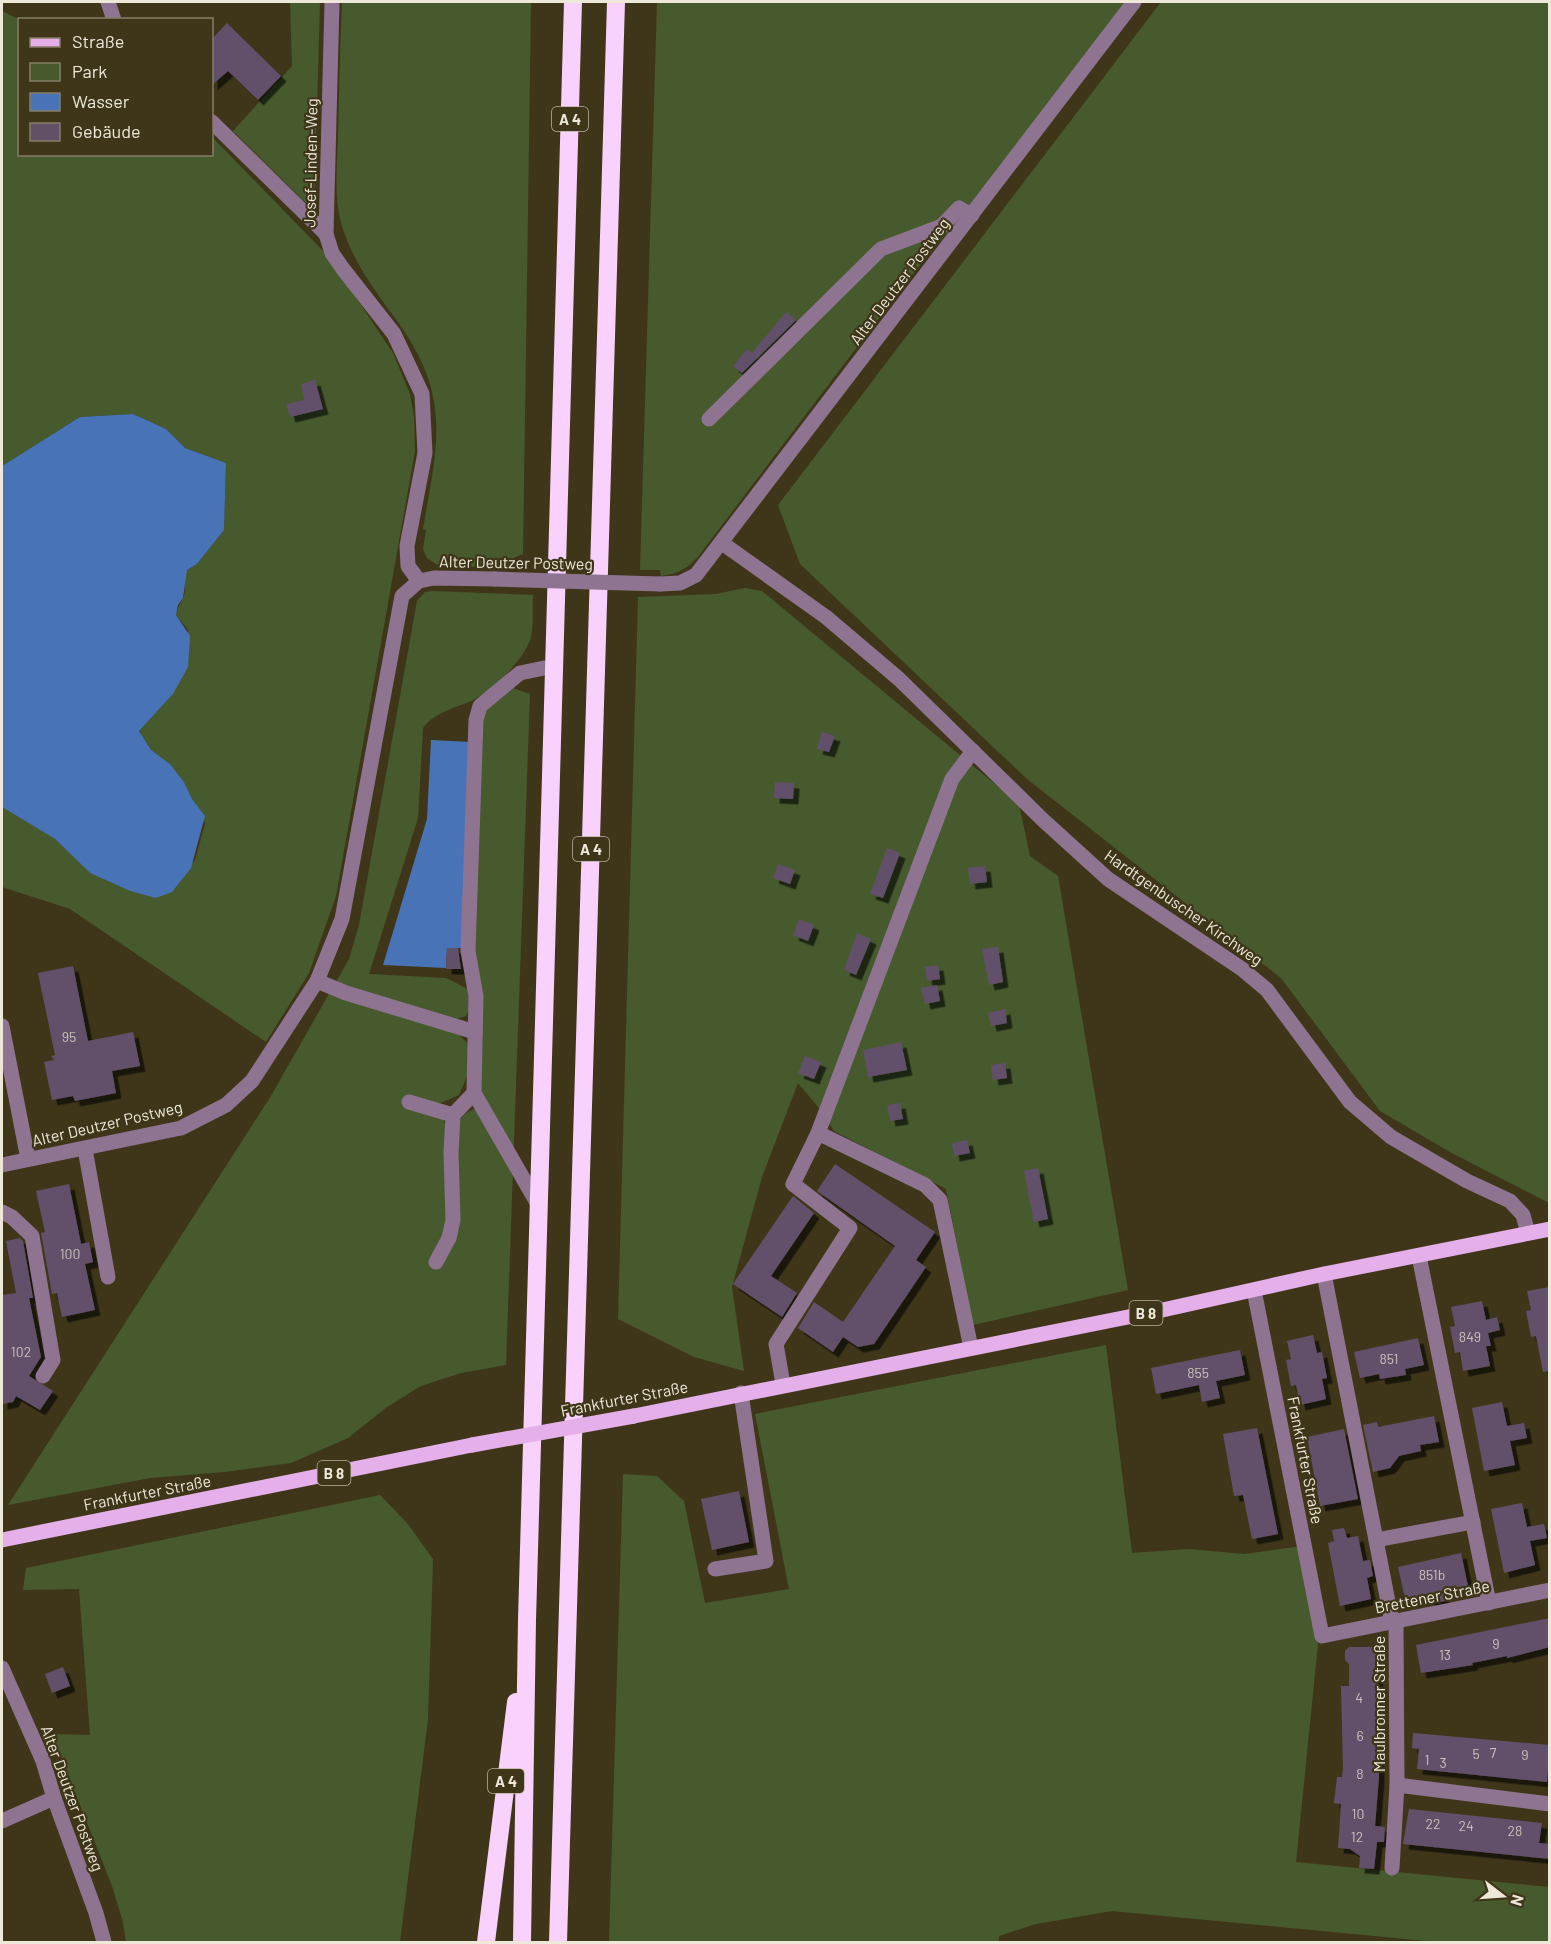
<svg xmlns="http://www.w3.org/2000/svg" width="1551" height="1944" font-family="Barlow,sans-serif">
<defs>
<filter id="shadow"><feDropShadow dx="5.5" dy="5.5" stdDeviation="0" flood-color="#0009"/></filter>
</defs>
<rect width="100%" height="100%" fill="#3f361a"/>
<g fill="#475a2e">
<path d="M290 2H320L314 211 233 131 292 66Z"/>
<path d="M342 2H531L523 554 492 567 439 566 427 558 423 549 426 530 423 529C437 447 452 399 400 325 379 296 356 267 344 232 333 202 337 169 338 138 339 92 340 47 342 2Z"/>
<path d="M657 2H1125L982 191 911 276 697 558C686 569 677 574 661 576L660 570H640Z"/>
<path d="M1161 2H1549V1203L1450 1152 1380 1111 1281 978 1027 779 800 564 778 505Z"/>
<path d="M2 11 20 20V154H212V137L329 257 393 353 410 394 414 417 415 451 336 896 309 973 266 1042 70 909 2 887V807L55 839 90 873 130 891 157 898 195 860 205 824 202 812 192 800 184 782 170 764 151 750 139 731 173 694 188 630 176 615C178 607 181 603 184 596 186 588 184 579 187 570L197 564 224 530 226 463 185 448 166 429 133 414 80 417 2 466Z"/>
<path d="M745 588 762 591 1019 804 1030 856 1058 876 1128 1290 973 1325 946 1189 834 1131 819 1108 798 1083 762 1177 732 1287 744 1371 694 1357 618 1319 638 597 716 594Z"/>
<path d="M432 591 533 595C532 609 534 624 531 637 525 659 491 693 471 701 453 709 435 712 423 728L418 818 369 974 446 978 470 990 469 1009 466 1016 453 1020 336 982 349 959 359 925 417 601 425 592Z"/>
<path d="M510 687 530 694 506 1365 461 1373 421 1386 387 1407 348 1438 291 1463 224 1472 150 1478 8 1505 271 1096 330 992 454 1029 470 1046 468 1074 459 1095 438 1104 408 1096 401 1102 443 1116 446 1129 448 1218 442 1241 432 1260 440 1264C447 1250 457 1234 458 1217 460 1194 446 1132 463 1116 467 1112 474 1109 479 1106L481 1042 478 982 472 949 482 715 492 702Z"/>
<path d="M1106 1345 1132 1553 1188 1549 1244 1554 1302 1546 1318 1644 1296 1862 1549 1887V1942H1437L1112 1911 1036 1924 999 1936V1942H609L623 1474 657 1476 684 1501 705 1603 789 1589 755 1414Z"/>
<path d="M380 1495 407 1523 433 1559 428 1719 400 1942H126L123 1922 112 1886 52 1734 90 1735 79 1589 23 1590 26 1568Z"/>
</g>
<g fill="#4874b7">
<path d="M133 414 166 429 185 448 226 463 224 530 197 564 187 570 183 598 178 605 176 615 190 636 188 667 173 694 139 731 151 750 170 764 184 782 192 799 205 816 191 868 172 892 156 898 130 891 90 873 55 839 2 807V466L80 417Z"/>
<path d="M431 740 470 742 462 948H447L446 968 383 965 427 819Z"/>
</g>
<g fill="#625069" filter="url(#shadow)">
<path d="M227 23 281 76 258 100 228 71 212 85V39Z"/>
<path d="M786 312 796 320 742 373 733 366 747 349 752 353Z"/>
<path d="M315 380 323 409 290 417 286 404 304 400 301 384Z"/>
<path d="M822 732 835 736 829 752 817 749Z"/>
<path d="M775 782 794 783 793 799 774 798Z"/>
<path d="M887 848 900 853 883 898 870 894Z"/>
<path d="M778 864 795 870 790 884 773 878Z"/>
<path d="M985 866 987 882 970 884 968 868Z"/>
<path d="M799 919 814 925 808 941 793 935Z"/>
<path d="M857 933 871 939 856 975 844 970Z"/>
<path d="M998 947 1003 982 989 985 982 949Z"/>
<path d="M447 948H458L461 969H446Z"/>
<path d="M938 965 940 979 927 981 925 967Z"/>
<path d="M73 966 88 1041 133 1032 140 1066 112 1071 116 1093 75 1101 73 1096 52 1100 44 1062 54 1060 51 1056 55 1055 38 973Z"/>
<path d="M937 985 940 1001 925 1004 921 988Z"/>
<path d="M1005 1009 1007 1023 991 1026 988 1013Z"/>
<path d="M901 1042 907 1070 868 1077 863 1050Z"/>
<path d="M805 1056 821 1062 814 1079 798 1073Z"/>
<path d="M1005 1063 1007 1078 993 1080 991 1065Z"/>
<path d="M900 1103 903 1119 890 1121 887 1105Z"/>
<path d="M967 1140 970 1153 954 1156 952 1143Z"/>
<path d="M835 1164 935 1232 916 1260 926 1267 874 1344 858 1347 843 1337 833 1352 798 1328 814 1302 843 1322 895 1246 817 1191Z"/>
<path d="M1038 1168 1048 1219 1034 1222 1024 1171Z"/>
<path d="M69 1184 81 1244 89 1242 93 1262 85 1264 95 1310 62 1317 57 1293 52 1294 41 1233 45 1232 36 1191Z"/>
<path d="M793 1196 814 1213 771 1276 797 1293 782 1317 733 1284Z"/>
<path d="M20 1238 23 1241 33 1298H29L41 1357 29 1376 53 1391 40 1410 16 1396 13 1402 2 1404V1295L16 1293 6 1241Z"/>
<path d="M1550 1287V1371L1543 1372 1536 1336 1531 1337 1526 1311 1531 1310 1527 1291Z"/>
<path d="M1482 1301 1486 1320 1497 1317 1500 1330 1488 1333 1491 1346H1486L1490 1366 1463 1371 1460 1352 1455 1353 1450 1327 1455 1326 1451 1307Z"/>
<path d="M1313 1335 1317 1353 1322 1352 1327 1378 1322 1379 1326 1399 1300 1405 1296 1385 1291 1386 1286 1360 1291 1359 1287 1341Z"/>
<path d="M1418 1338 1424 1365 1405 1369 1406 1375 1380 1379 1379 1374 1360 1378 1354 1352Z"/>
<path d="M1240 1350 1245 1375 1216 1381 1220 1398 1202 1402 1199 1385 1156 1394 1151 1368Z"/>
<path d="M1502 1402 1507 1426 1524 1423 1527 1438 1510 1441 1515 1465 1484 1471 1472 1408Z"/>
<path d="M1434 1416 1439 1442 1420 1445 1421 1451 1399 1456 1390 1468 1373 1472 1363 1425 1377 1422 1378 1427Z"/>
<path d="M1257 1428 1278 1534 1252 1539 1243 1495 1234 1496 1223 1434Z"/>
<path d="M1344 1429 1358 1499 1320 1506 1307 1437Z"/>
<path d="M739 1491 749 1542 712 1550 701 1499Z"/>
<path d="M1522 1503 1527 1527 1544 1524 1547 1538 1530 1541 1535 1565 1504 1573 1491 1509Z"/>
<path d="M1344 1528 1347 1538 1358 1536 1363 1561 1370 1560 1373 1576 1367 1578 1371 1599 1340 1606 1328 1543 1334 1541 1332 1530Z"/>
<path d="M1461 1553 1468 1586 1443 1591 1445 1601 1430 1604 1428 1594 1405 1598 1398 1567Z"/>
<path d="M1550 1618V1647L1507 1658V1656L1472 1663 1473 1665 1421 1673 1416 1645Z"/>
<path d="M1349 1647H1377L1379 1777 1375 1826 1385 1827 1384 1842H1377L1374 1869 1359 1868 1360 1856 1350 1849 1338 1848 1341 1804 1334 1803 1337 1777H1342L1343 1769 1341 1686H1349V1664L1345 1660V1651Z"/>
<path d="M63 1667 70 1686 52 1693 45 1674Z"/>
<path d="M1413 1733 1550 1745 1547 1782 1417 1769 1419 1749 1412 1748Z"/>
<path d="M1409 1809 1542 1823 1539 1843 1550 1844V1859L1403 1844Z"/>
</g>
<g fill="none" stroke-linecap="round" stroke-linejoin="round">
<g stroke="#8e7490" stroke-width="15">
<path d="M108 2 114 20"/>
<path d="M332 2 326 234 332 253 343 269 394 334 422 394 425 453 407 546 408 566 419 581"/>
<path d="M212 122 326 234"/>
<path d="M709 419 881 249 942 226 959 208 972 215"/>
<path d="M722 543 826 617 899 679 1043 820 1108 879 1242 969 1267 990 1350 1102 1391 1137 1467 1181 1510 1201 1523 1215 1528 1233"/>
<path d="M660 584 680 583 696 575 1134 2"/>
<path d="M317 981 346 993 475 1032"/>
<path d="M2 1026 28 1159"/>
<path d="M409 1102 453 1115 474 1093"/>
<path d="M818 1133 952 779 973 751"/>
<path d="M85 1149 108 1277"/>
<path d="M2 1165 181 1128 226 1105 252 1081 317 981 342 919 402 596 419 581 434 578 495 579"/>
<path d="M539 1206 474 1093 476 996 468 951 476 720 480 706 520 673 554 666"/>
<path d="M2 1212 12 1217 32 1236 53 1360 43 1376"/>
<path d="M1419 1256 1489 1603"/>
<path d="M436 1262 449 1238 453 1220 451 1153 453 1115"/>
<path d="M1324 1274 1392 1622"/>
<path d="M1254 1290 1322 1636 1550 1590"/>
<path d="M783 1384 776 1344 850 1228 793 1184 818 1133 925 1185 940 1200 971 1348"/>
<path d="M1376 1540 1473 1522"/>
<path d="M715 1569 766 1561 741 1393"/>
<path d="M2 1668 43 1761 54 1798 96 1913 104 1942"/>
<path d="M1397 1785 1550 1804"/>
<path d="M2 1821 54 1798"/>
<path d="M1392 1868 1397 1785 1396 1622"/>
</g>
<g stroke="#e5b0ea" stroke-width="15">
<path d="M634 1416 1158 1311 1324 1274 1550 1229"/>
<path d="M2 1540 472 1445"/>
</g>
<g stroke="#f8d2fc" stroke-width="18">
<path d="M486 1942 516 1702"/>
<path d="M522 1942 527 1620 573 2"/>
<path d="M558 1942 616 2"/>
</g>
<path stroke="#8e7490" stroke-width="15" d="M495 579 660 584"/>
<path stroke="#e5b0ea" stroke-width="15" d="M472 1445 634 1416"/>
</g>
<g text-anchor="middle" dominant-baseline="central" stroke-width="4.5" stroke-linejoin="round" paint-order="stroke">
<g font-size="14" fill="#cac2bc">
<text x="69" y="1036">95</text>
<text x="70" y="1253">100</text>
<text x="1470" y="1336">849</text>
<text x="21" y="1351">102</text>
<text x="1389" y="1358">851</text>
<text x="1198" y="1372">855</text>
<text x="1432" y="1574">851b</text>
<text x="1496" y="1643">9</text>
<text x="1445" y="1654">13</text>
<text x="1359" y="1697">4</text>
<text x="1360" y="1735">6</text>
<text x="1493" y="1752">7</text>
<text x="1476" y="1753">5</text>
<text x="1525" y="1754">9</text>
<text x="1427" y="1759">1</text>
<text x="1443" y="1762">3</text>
<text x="1360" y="1773">8</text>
<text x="1358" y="1813">10</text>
<text x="1433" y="1823">22</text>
<text x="1466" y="1825">24</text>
<text x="1515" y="1830">28</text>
<text x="1357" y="1836">12</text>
</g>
<g fill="#3f361a" stroke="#b9b39f" stroke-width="1.5">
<rect x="552" y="107" width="36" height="24" rx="4.5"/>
<rect x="573" y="837" width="36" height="24" rx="4.5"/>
<rect x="1129.5" y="1301" width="33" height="24" rx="4.5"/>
<rect x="317.5" y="1461" width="33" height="24" rx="4.5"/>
<rect x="488" y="1769" width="36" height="24" rx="4.5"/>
</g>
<g font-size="15" font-weight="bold" fill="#ede8d8">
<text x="570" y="119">A 4</text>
<text x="591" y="849">A 4</text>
<text x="1146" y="1313">B 8</text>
<text x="334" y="1473">B 8</text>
<text x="506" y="1781">A 4</text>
</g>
<g font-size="16" fill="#ede8d8" stroke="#3f361a">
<text transform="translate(310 163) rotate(-89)">Josef-Linden-Weg</text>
<text transform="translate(899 281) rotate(-53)">Alter Deutzer Postweg</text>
<text transform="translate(516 562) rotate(1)">Alter Deutzer Postweg</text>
<text transform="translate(1184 907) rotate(35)">Hardtgenbuscher Kirchweg</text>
<text transform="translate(107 1123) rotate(-13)">Alter Deutzer Postweg</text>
<text transform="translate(624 1398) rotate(-11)">Frankfurter Straße</text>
<text transform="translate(1306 1460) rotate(79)">Frankfurter Straße</text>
<text transform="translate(147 1492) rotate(-11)">Frankfurter Straße</text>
<text transform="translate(1432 1596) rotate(-11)">Brettener Straße</text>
<text transform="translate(1378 1704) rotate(-90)">Maulbronner Straße</text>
<text transform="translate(73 1798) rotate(70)">Alter Deutzer Postweg</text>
</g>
</g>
<rect width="1551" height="1944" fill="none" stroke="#ede8d8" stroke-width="6"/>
<rect x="18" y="18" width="195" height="138" fill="#3f361a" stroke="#857d66" stroke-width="1.5"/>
<rect x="30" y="38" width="30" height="9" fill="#e5b0ea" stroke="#857d66" stroke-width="1.5"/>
<text x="72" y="48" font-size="18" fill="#ede8d8">Straße</text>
<rect x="30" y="63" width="30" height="18" fill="#475a2e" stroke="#857d66" stroke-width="1.5"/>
<text x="72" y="78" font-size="18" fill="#ede8d8">Park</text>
<rect x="30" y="93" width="30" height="18" fill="#4874b7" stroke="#857d66" stroke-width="1.5"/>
<text x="72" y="108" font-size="18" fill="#ede8d8">Wasser</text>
<rect x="30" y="123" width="30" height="18" fill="#625069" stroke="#857d66" stroke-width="1.5"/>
<text x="72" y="138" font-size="18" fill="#ede8d8">Gebäude</text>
<g transform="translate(1503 1896) rotate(107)" stroke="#3f361a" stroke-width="4.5" paint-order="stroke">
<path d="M0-4.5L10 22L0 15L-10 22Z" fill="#ede8d8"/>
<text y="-9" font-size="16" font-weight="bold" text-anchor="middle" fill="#ede8d8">N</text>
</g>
</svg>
